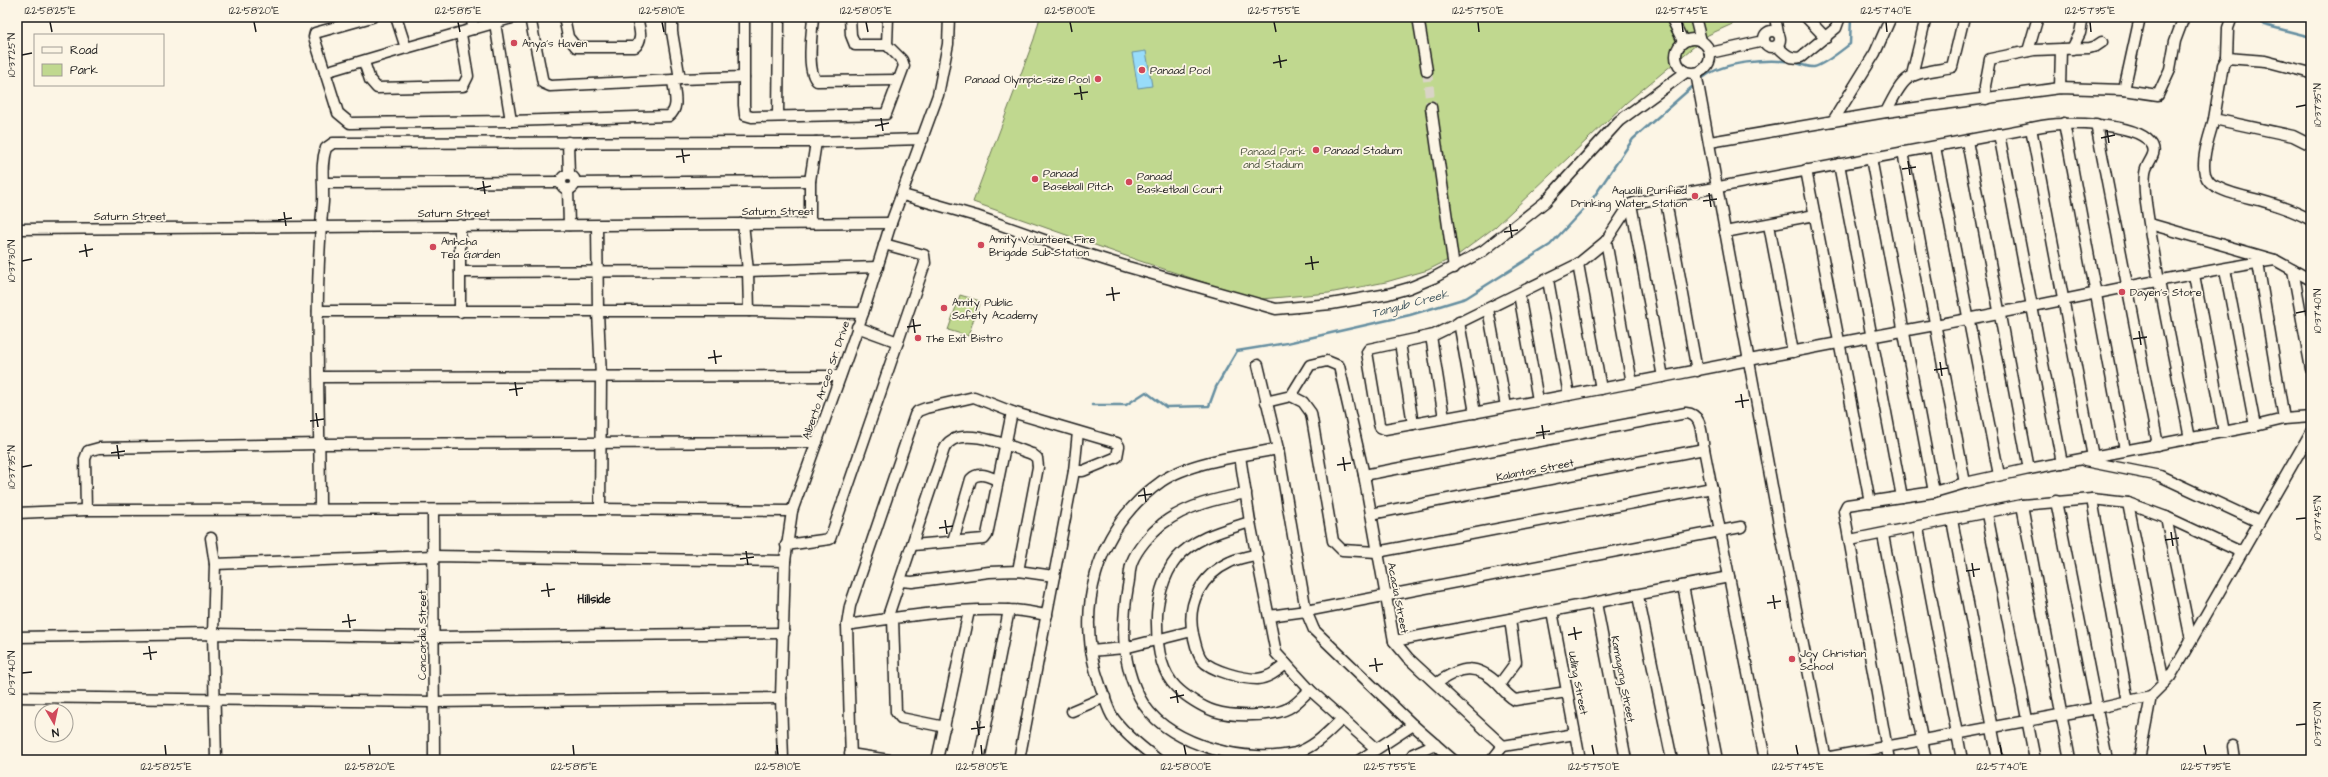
<svg xmlns="http://www.w3.org/2000/svg" width="2328" height="777" font-family="'Architects Daughter',sans-serif">
<rect width="100%" height="100%" fill="#fcf5e5"/>
<filter id="ink" filterUnits="userSpaceOnUse"><feTurbulence type="fractalNoise" baseFrequency=".025" numOctaves="2"/><feDisplacementMap in="SourceGraphic" scale="8" xChannelSelector="R" yChannelSelector="G"/><feConvolveMatrix kernelMatrix="1 2 1 2 8 2 1 2 1" color-interpolation-filters="sRGB"/></filter>
<g filter="url(#ink)">
<g fill="#c0d88f" stroke="#6e7a56">
<path d="M1040 17H1739V21L1708 35 1626 103 1495 227 1458 255 1428 270 1386 282 1329 293 1261 299 1251 298 1140 261 973 202 1034 39Z"/>
<path d="M960 295 980 301 968 336 948 330Z"/>
</g>
<path fill="#98dcfa" stroke="#668fa1" d="M1146 51 1152 86 1138 88 1132 53Z"/>
<g fill="none" stroke-linecap="round" stroke-linejoin="round">
<g stroke="#668fa1" stroke-width="2.5">
<path d="M2255 17 2264 25 2311 37"/>
<path d="M1704 77C1725 61 1767 59 1793 62 1799 63 1808 68 1814 67 1824 65 1842 50 1850 44L1851 17"/>
<path d="M1092 405H1126L1146 392 1166 407 1209 406 1216 387 1237 351 1287 343 1410 315 1466 298 1550 245 1591 201 1633 139 1692 87"/>
</g>
<path stroke="#dad4c7" stroke-width="10" stroke-dasharray="10 5" stroke-linecap="butt" d="M1427 71 1431 107"/>
<defs>
<g id="minor">
<path d="M372 17 315 33 314 37 338 113 350 123 511 121 669 116C680 108 674 93 673 80L680 79 672 32V17"/>
<path d="M396 17 406 48 515 17"/>
<path d="M471 17 474 29"/>
<path d="M530 17 543 83 550 86 673 80"/>
<path d="M564 17 568 37 576 47H635C644 39 639 28 637 17"/>
<path d="M744 17V105L745 115 752 117 886 114 904 66 902 60 887 45 888 17"/>
<path d="M813 17C812 33 806 71 817 81L898 80"/>
<path d="M850 17 851 35 855 45H887"/>
<path d="M1418 17 1427 71"/>
<path d="M1671 17 1683 41"/>
<path d="M1695 17 1701 41"/>
<path d="M1775 17 1778 33"/>
<path d="M1806 17 1826 38"/>
<path d="M495 23 511 121"/>
<circle cx="1772" cy="39" r="8"/>
<circle cx="1693" cy="56" r="17"/>
<path d="M1777 46C1785 54 1790 60 1801 57L1836 28 1840 17"/>
<path d="M2072 49 2080 33 2083 17"/>
<path d="M2028 51 2038 17"/>
<path d="M1710 53 1764 41"/>
<path d="M2227 58 2228 28 2232 17"/>
<path d="M364 62 370 80 377 88 463 86 468 76 461 34"/>
<path d="M325 72 406 48"/>
<path d="M1696 73 1778 519 1826 760"/>
<path d="M2311 73 2265 61 2227 58 2223 65 2214 119 2293 136 2311 145"/>
<path d="M1912 75 1926 17"/>
<path d="M680 79 744 77"/>
<path d="M2060 88 2061 49"/>
<path d="M2124 90 2140 17"/>
<path d="M1986 99 1985 86 1990 59 2034 50 2089 48 2096 46 2102 42"/>
<path d="M1431 107 1454 268"/>
<path d="M1886 112 2060 88 2124 90 2158 95 2170 69 2175 41 2184 17"/>
<path d="M778 116 779 17"/>
<path d="M2214 119C2210 135 2201 157 2205 174 2207 180 2212 185 2217 187 2230 194 2245 197 2259 200 2277 205 2295 211 2311 220"/>
<path d="M1833 121 1875 53 1891 17"/>
<path d="M2064 123 2125 450"/>
<path d="M2096 124 2158 445"/>
<path d="M2031 128 2093 457"/>
<path d="M1999 134 2062 463"/>
<path d="M1967 141 2029 469"/>
<path d="M568 142 569 175"/>
<path d="M1710 142 1886 112C1907 70 1907 76 1952 67L1964 17"/>
<path d="M1935 147 1999 475"/>
<path d="M1903 152 1965 483"/>
<path d="M1871 158 1934 492"/>
<path d="M1839 164 1902 497"/>
<path d="M1806 170 1870 502"/>
<circle cx="568" cy="182" r="7"/>
<path d="M324 183 561 182"/>
<path d="M575 183 810 181"/>
<path d="M568 189 569 225"/>
<path d="M903 195 976 216 1058 245 1128 267 1276 309 1331 304 1388 294 1409 288 1433 278 1483 251 1545 202 1619 121 1686 72"/>
<path d="M1665 196 1697 371"/>
<path d="M1631 204 1663 377"/>
<path d="M743 223 748 271 749 311"/>
<path d="M810 223V181L816 142"/>
<path d="M2150 224 2275 260 2311 280"/>
<path d="M460 225V312"/>
<path d="M1769 225 1793 352"/>
<path d="M597 226 598 312 601 377 600 509"/>
<path d="M17 229 891 223"/>
<path d="M1725 232 1815 215"/>
<path d="M1606 241 1632 383"/>
<path d="M2258 263 2284 419"/>
<path d="M1578 264 1601 389"/>
<path d="M2225 269 2255 426"/>
<path d="M2293 270 2311 369"/>
<path d="M460 272 748 271 878 267"/>
<path d="M2194 275 2224 432"/>
<path d="M1548 280 1569 395"/>
<path d="M1519 294 1538 400"/>
<path d="M1488 309 1506 406"/>
<path d="M318 311H749L863 313"/>
<path d="M1459 322 1475 413"/>
<path d="M857 327 898 342"/>
<path d="M1431 336 1444 418"/>
<path d="M1400 343 1413 424"/>
<path d="M1258 365 1278 449 1306 611 1314 630 1413 725 1453 760"/>
<path d="M319 377 840 376"/>
<path d="M1291 396 1303 402 1311 413 1333 541 1342 550 1377 552 1712 488"/>
<path d="M1266 402 1291 396 1310 365 1327 361 1339 366 1364 475 1394 641 1408 658 1503 746 1575 734"/>
<path d="M2190 439C2175 360 2157 282 2146 203 2145 194 2143 178 2146 169 2149 160 2159 152 2150 142 2133 122 2066 122 2042 126L1634 203 1629 206 1606 241 1578 264 1434 335 1369 349 1367 352 1379 424 1380 427 1385 429C1569 397 1751 358 1935 325 2049 305 2161 277 2275 260"/>
<path d="M1240 456 1250 522 1276 653 1310 690 1376 749"/>
<path d="M2085 461 2160 476 2259 522"/>
<path d="M1364 475 1686 413C1703 414 1701 435 1704 449L1765 760"/>
<path d="M1246 493C1216 499 1187 505 1162 524 1151 533 1137 549 1132 562 1129 569 1130 578 1128 586 1121 626 1121 669 1144 705 1172 747 1249 764 1295 753 1314 748 1328 732 1341 720"/>
<path d="M2092 499 2128 702"/>
<path d="M2056 501 2107 760"/>
<path d="M2128 503 2164 683"/>
<path d="M2022 505 2070 760"/>
<path d="M86 510 85 459 88 451 99 448 320 444 817 442"/>
<path d="M320 510C320 407 313 304 323 202 324 184 320 165 326 148L333 143 816 142 923 139"/>
<path d="M433 510 434 760"/>
<path d="M17 513 86 510 600 509 792 511"/>
<path d="M1371 514 1704 449"/>
<path d="M1987 514 2035 760"/>
<path d="M2166 517 2191 640"/>
<path d="M1952 520 1998 760"/>
<path d="M1250 522C1225 530 1195 537 1177 558 1163 575 1156 603 1157 624 1157 645 1160 671 1176 687 1185 696 1202 707 1214 711 1233 717 1272 717 1289 708 1297 704 1304 695 1310 690"/>
<path d="M1918 528 1962 760"/>
<path d="M1883 535 1926 760"/>
<path d="M211 538 215 564 433 556 785 561"/>
<path d="M1850 540 2022 505 2092 499 2128 503 2166 517 2241 552"/>
<path d="M953 541 971 479C979 471 989 477 998 480"/>
<path d="M786 545 830 539 925 263 924 255 884 244"/>
<path d="M913 545 984 539 987 535 1012 412"/>
<path d="M1257 554C1248 557 1238 558 1230 562 1202 575 1186 603 1193 634 1195 642 1197 654 1202 660 1211 671 1244 679 1257 679 1269 678 1277 671 1286 664"/>
<path d="M215 564 213 634 216 760"/>
<path d="M900 581 912 582 989 572 1018 571 1054 576"/>
<path d="M1683 586 1717 760"/>
<path d="M1638 596 1672 760"/>
<path d="M1596 603 1626 760"/>
<path d="M1552 611 1580 760"/>
<path d="M1269 616 1306 611 1741 527"/>
<path d="M893 618 896 712 901 718 945 727"/>
<path d="M887 619 944 449C956 422 1012 447 1032 454L1037 458 1038 467 1018 571"/>
<path d="M847 625C899 617 955 608 1008 610 1021 610 1034 613 1047 615"/>
<path d="M17 637 213 634 435 637 784 633"/>
<path d="M1394 641 1729 577"/>
<path d="M1091 651 1124 648 1192 631"/>
<path d="M1437 683C1461 666 1477 663 1499 685 1504 691 1508 696 1515 700L1567 692"/>
<path d="M1499 685 1516 662 1510 619"/>
<path d="M17 697 434 702 781 698"/>
<path d="M1072 711 1105 697"/>
<path d="M2233 746 2235 760"/>
<path d="M850 754 889 760"/>
<path d="M1825 758 2097 708 2151 696"/>
<path d="M783 760 781 698 785 561 792 511 863 313 891 223 938 95 948 44 949 17"/>
<path d="M851 760 847 625 850 606 915 415 918 411 926 408 974 397 1012 412 1117 443 1119 446 1117 457 1083 471H1074"/>
<path d="M937 760 969 611"/>
<path d="M979 760 1009 610"/>
<path d="M1019 760 1074 471 1078 432"/>
<path d="M1158 760C1143 748 1126 735 1114 719 1108 711 1105 698 1101 688 1073 613 1095 528 1162 481 1189 462 1245 455 1278 449"/>
<path d="M1360 760 1413 725"/>
<path d="M1410 760 1413 754 1435 744"/>
<path d="M1492 760 1503 746"/>
<path d="M1889 760 1844 511 1847 505 1934 492 1965 483 2029 469 2255 426 2284 419 2311 417"/>
<path d="M2139 760 2151 696 2170 677 2184 653 2311 432"/>
</g>
</defs>
<use href="#minor" stroke="#1c1c1c" stroke-width="13"/>
<use href="#minor" stroke="#fcf5e5" stroke-width="10"/>
</g>
</g>
<path fill="none" stroke="#1c1c1c" stroke-width="1.5" d="M50 22 52 32M254 22 256 32M458 22 460 32M662 22 664 32M866 22 868 32M1070 22 1072 32M1274 22 1276 32M1478 22 1479 32M1682 22 1683 32M1886 22 1887 32M2090 22 2091 32M22 55 32 53M1279 55 1281 68M1273 63 1287 60M1080 86 1082 100M1074 94 1088 92M2296 107 2306 105M881 118 883 131M875 126 889 123M2107 130 2109 143M2101 138 2115 135M682 149 684 163M676 157 690 155M1908 161 1910 175M1902 169 1916 167M483 181 485 194M477 189 491 186M1709 193 1711 207M1703 201 1717 199M284 212 286 226M278 220 292 218M1510 224 1512 238M1504 232 1518 230M85 244 87 257M79 252 93 249M1311 256 1313 270M22 261 32 259M1305 264 1319 262M1112 287 1114 301M1106 295 1120 293M2296 313 2306 311M913 319 915 333M907 327 921 325M2139 331 2141 345M2133 339 2147 337M714 350 716 364M708 358 722 356M1940 362 1942 376M1934 370 1948 368M515 382 517 396M509 390 523 388M1741 394 1743 408M1735 402 1749 400M316 413 318 427M310 421 324 419M1542 425 1544 439M1536 433 1550 431M117 445 119 459M111 453 125 451M1343 457 1345 471M1337 465 1351 463M22 467 32 465M1144 488 1146 502M1138 496 1152 494M2296 519 2306 518M945 520 947 534M939 528 953 526M2171 532 2173 546M2165 540 2179 538M746 551 748 565M740 559 754 557M1972 563 1974 577M1966 571 1980 569M547 583 549 597M541 591 555 589M1773 595 1775 609M1767 603 1781 601M348 614 350 628M342 622 356 620M1574 627 1576 640M1568 635 1582 632M149 646 151 660M143 654 157 652M1375 658 1377 672M1369 666 1383 664M22 673 32 672M1176 690 1178 703M1170 698 1184 695M977 721 979 735M2296 725 2306 724M971 729 985 727M165 745 166 755M369 745 370 755M573 745 574 755M777 745 778 755M981 745 982 755M1184 745 1186 755M1388 745 1390 755M1592 745 1594 755M1796 745 1798 755M2000 745 2002 755M2204 745 2206 755"/>
<g fill="#d1495b" stroke="#fcf5e5" stroke-width="1.5">
<circle cx="514" cy="43" r="4"/>
<circle cx="1142" cy="70" r="4"/>
<circle cx="1098" cy="79" r="4"/>
<circle cx="1316" cy="150" r="4"/>
<circle cx="1035" cy="179" r="4"/>
<circle cx="1129" cy="182" r="4"/>
<circle cx="1695" cy="196" r="4"/>
<circle cx="981" cy="245" r="4"/>
<circle cx="433" cy="247" r="4"/>
<circle cx="2122" cy="292" r="4"/>
<circle cx="944" cy="308" r="4"/>
<circle cx="918" cy="338" r="4"/>
<circle cx="1792" cy="659" r="4"/>
</g>
<g text-anchor="middle" dominant-baseline="central" stroke-width="3.5" stroke-linejoin="round" paint-order="stroke">
<g font-size="11" fill="#1c1c1c" stroke="#fcf5e5" text-anchor="start">
<text x="522" y="43">Anya's Haven</text>
<text x="1150" y="70">Panaad Pool</text>
<text x="1090" y="79" text-anchor="end">Panaad Olympic-size Pool</text>
<text x="1324" y="150">Panaad Stadium</text>
<text x="1043" y="173">Panaad<tspan x="1043" dy="13">Baseball Pitch</tspan></text>
<text x="1137" y="176">Panaad<tspan x="1137" dy="13">Basketball Court</tspan></text>
<text x="1687" y="190" text-anchor="end">Aqualili Purified<tspan x="1687" dy="13">Drinking Water Station</tspan></text>
<text x="989" y="239">Amity Volunteer Fire<tspan x="989" dy="13">Brigade Sub-Station</tspan></text>
<text x="441" y="241">Anhcha<tspan x="441" dy="13">Tea Garden</tspan></text>
<text x="2130" y="292">Dayen's Store</text>
<text x="952" y="302">Amity Public<tspan x="952" dy="13">Safety Academy</tspan></text>
<text x="926" y="338">The Exit Bistro</text>
<text x="1800" y="653">Joy Christian<tspan x="1800" dy="13">School</tspan></text>
</g>
<g font-size="11" fill="#4d543e" stroke="#fcf5e5">
<text x="1273" y="151">Panaad Park<tspan x="1273" dy="13">and Stadium</tspan></text>
</g>
<g font-size="11" fill="#1c1c1c" stroke="#fcf5e5">
<text x="778" y="211">Saturn Street</text>
<text x="454" y="213">Saturn Street</text>
<text x="130" y="216">Saturn Street</text>
<text transform="translate(826 380) rotate(-71)">Alberto Arceo Sr. Drive</text>
<text transform="translate(1535 470) rotate(-11)">Kalantas Street</text>
<text transform="translate(1398 598) rotate(79)">Acacia Street</text>
<text transform="translate(422 635) rotate(-90)">Concordia Street</text>
<text transform="translate(1623 679) rotate(79)">Kamagong Street</text>
<text transform="translate(1578 683) rotate(79)">Udling Street</text>
</g>
<g font-size="12" font-style="italic" fill="#41565f" stroke="#fcf5e5">
<text transform="translate(1410 304) rotate(-15)">Tangub Creek</text>
</g>
<g font-size="12" font-weight="bold" fill="#1c1c1c" stroke="#fcf5e5">
<text x="594" y="599">Hillside</text>
</g>
</g>
<rect width="2328" height="777" fill="none" stroke="#fcf5e5" stroke-width="44"/>
<rect x="34" y="34" width="130" height="52" fill="#fcf5e5" stroke="#a29e95"/>
<rect x="42" y="47" width="20" height="6" fill="#fcf5e5" stroke="#a29e95"/>
<text x="70" y="54" font-size="12" fill="#1c1c1c">Road</text>
<rect x="42" y="64" width="20" height="12" fill="#c0d88f" stroke="#a29e95"/>
<text x="70" y="74" font-size="12" fill="#1c1c1c">Park</text>
<g transform="translate(54 723) rotate(171)"><circle r="19" fill="#fcf5e5" stroke="#a29e95"/>
<path d="M0-3L7 15L0 10L-7 15Z" fill="#d1495b"/>
<text y="-6" font-size="11" font-weight="bold" text-anchor="middle" fill="#1c1c1c">N</text>
</g>
<rect x="22" y="22" width="2284" height="733" fill="none" stroke="#1c1c1c" stroke-width="1.5"/>
<g font-size="10" text-anchor="middle" fill="#1c1c1c">
<text x="50" y="14">122°58'25"E</text>
<text x="254" y="14">122°58'20"E</text>
<text x="458" y="14">122°58'15"E</text>
<text x="662" y="14">122°58'10"E</text>
<text x="866" y="14">122°58'05"E</text>
<text x="1070" y="14">122°58'00"E</text>
<text x="1274" y="14">122°57'55"E</text>
<text x="1478" y="14">122°57'50"E</text>
<text x="1682" y="14">122°57'45"E</text>
<text x="1886" y="14">122°57'40"E</text>
<text x="2090" y="14">122°57'35"E</text>
<text transform="translate(11 55) rotate(-90)" y="4">10°37'25"N</text>
<text transform="translate(2317 105) rotate(-90)" y="4">10°37'35"N</text>
<text transform="translate(11 261) rotate(-90)" y="4">10°37'30"N</text>
<text transform="translate(2317 311) rotate(-90)" y="4">10°37'40"N</text>
<text transform="translate(11 467) rotate(-90)" y="4">10°37'35"N</text>
<text transform="translate(2317 518) rotate(-90)" y="4">10°37'45"N</text>
<text transform="translate(11 673) rotate(-90)" y="4">10°37'40"N</text>
<text transform="translate(2317 724) rotate(-90)" y="4">10°37'50"N</text>
<text x="166" y="770">122°58'25"E</text>
<text x="370" y="770">122°58'20"E</text>
<text x="574" y="770">122°58'15"E</text>
<text x="778" y="770">122°58'10"E</text>
<text x="982" y="770">122°58'05"E</text>
<text x="1186" y="770">122°58'00"E</text>
<text x="1390" y="770">122°57'55"E</text>
<text x="1594" y="770">122°57'50"E</text>
<text x="1798" y="770">122°57'45"E</text>
<text x="2002" y="770">122°57'40"E</text>
<text x="2206" y="770">122°57'35"E</text>
</g>
</svg>
